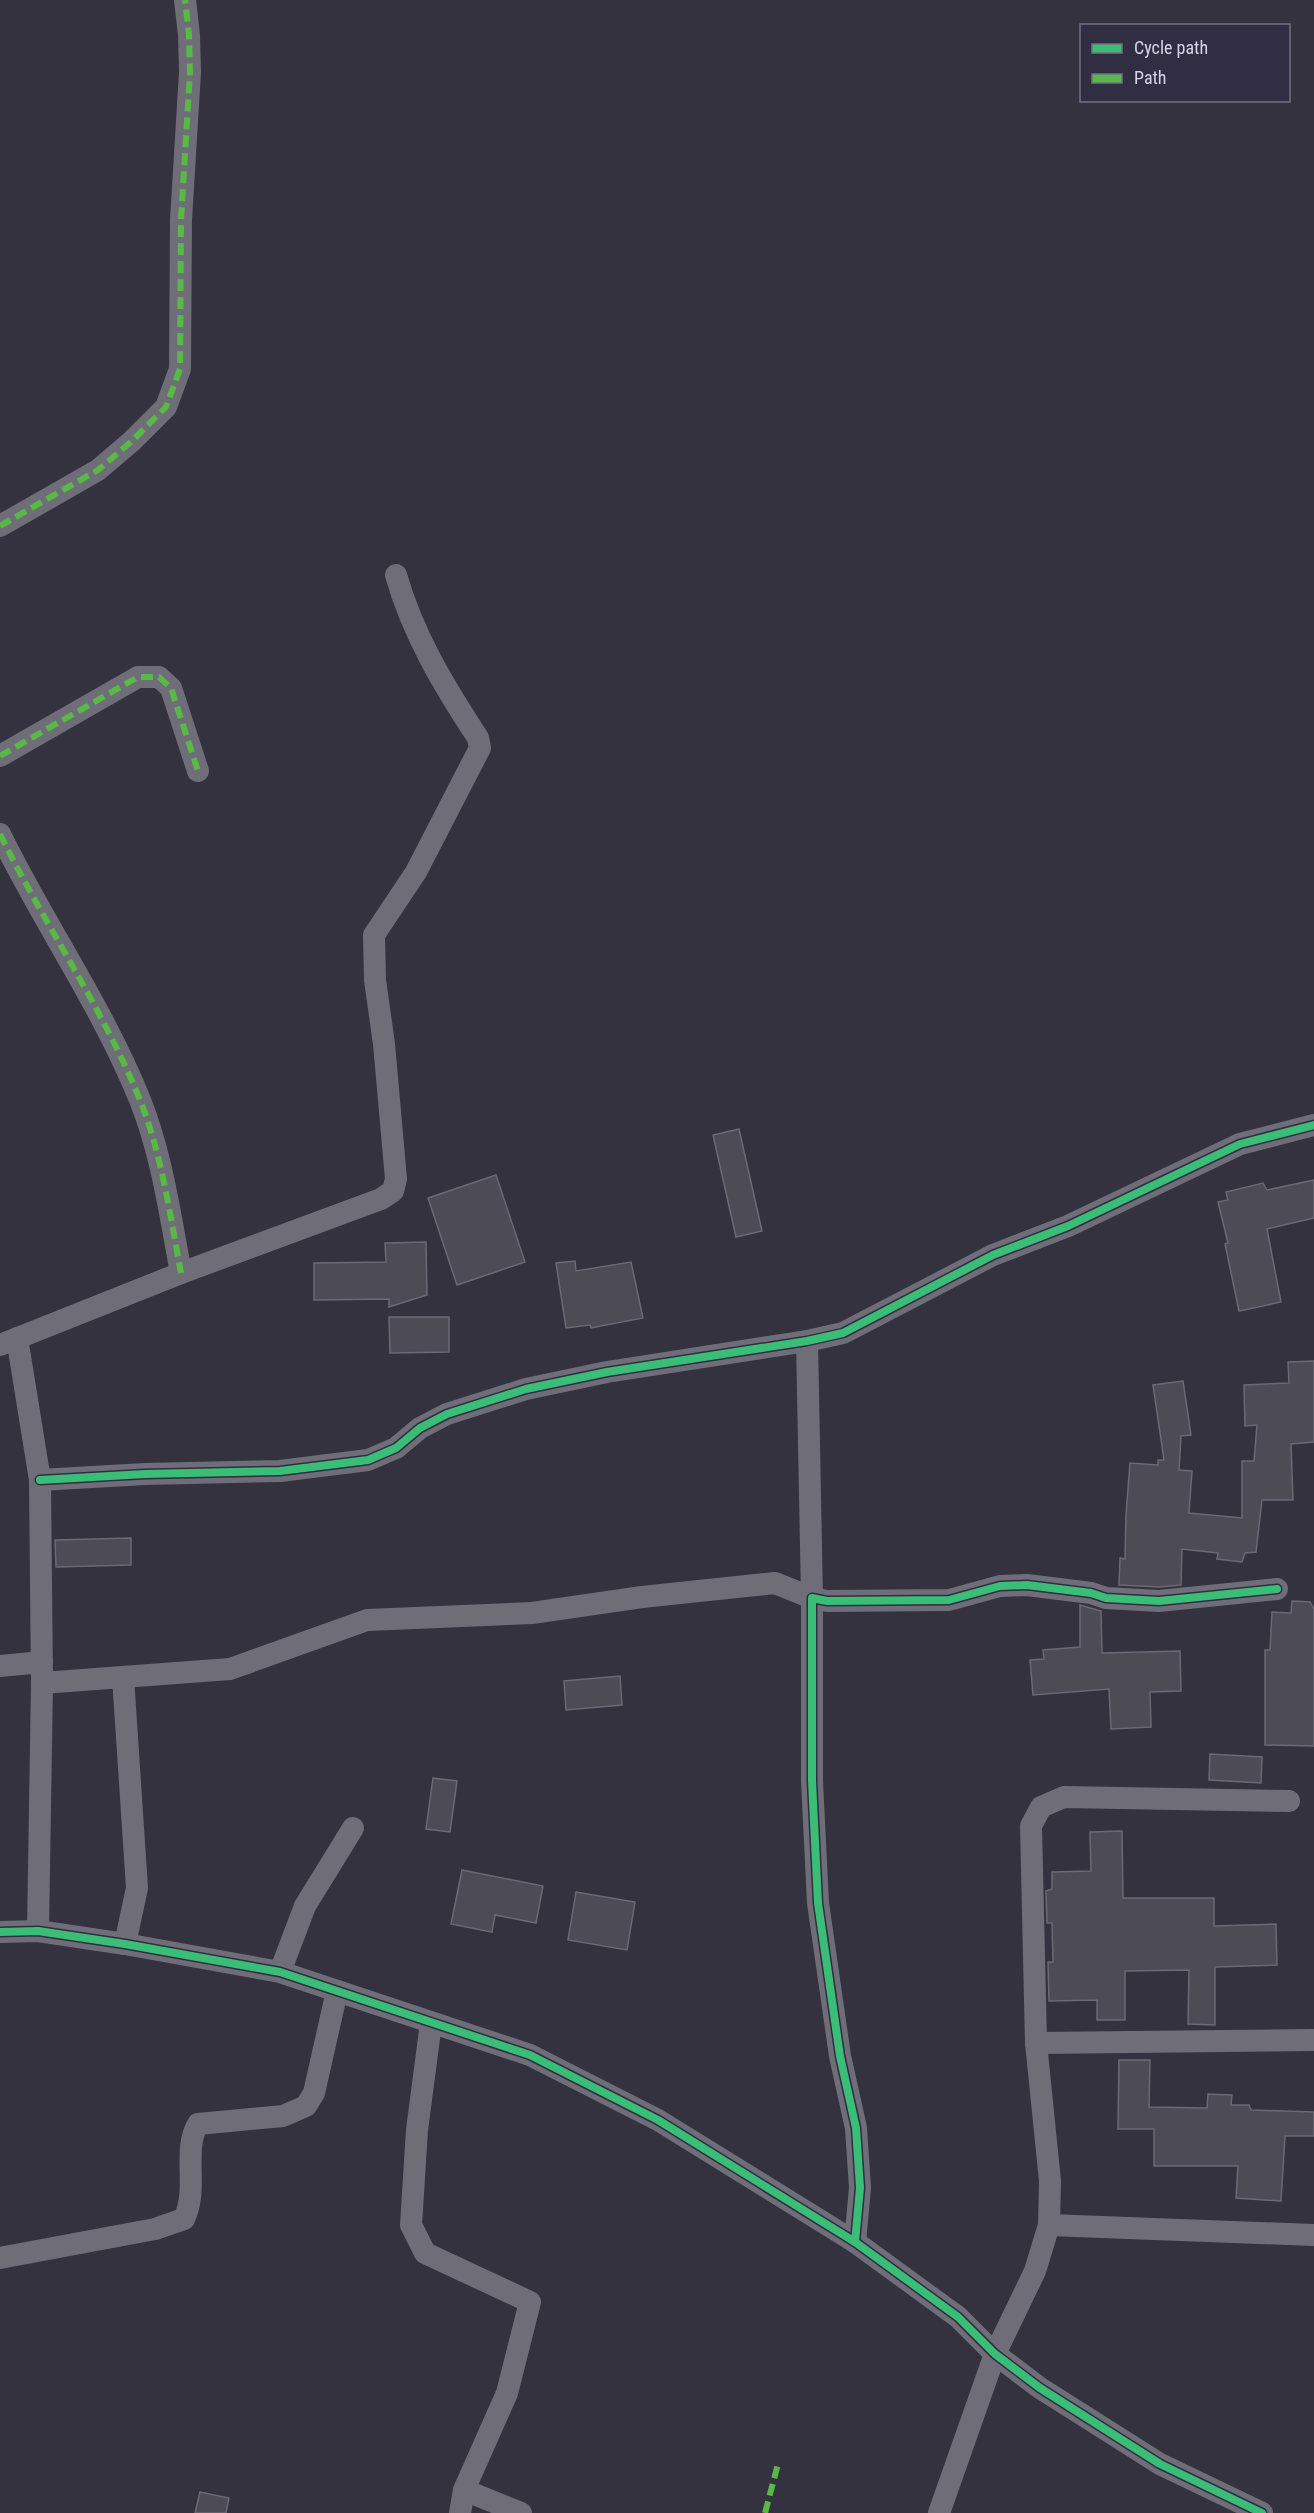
<svg xmlns="http://www.w3.org/2000/svg" width="1314" height="2513" font-family="'Roboto Condensed',sans-serif">
<rect width="100%" height="100%" fill="#34323e"/>
<g fill="#4d4b55" stroke="#6b6974" stroke-width="1.5">
<path d="M739 1129 762 1231 736 1237 713 1135Z"/>
<path d="M496 1175 525 1262 457 1285 428 1198Z"/>
<path d="M1314 1180V1218L1267 1229 1281 1302 1239 1311 1225 1244 1228 1243 1218 1202 1228 1200 1226 1192 1263 1183 1267 1190Z"/>
<path d="M426 1242 427 1295 389 1307V1299L314 1300V1263L386 1262 385 1243Z"/>
<path d="M575 1261 576 1271 631 1262 643 1318 591 1328 590 1325 566 1328 556 1263Z"/>
<path d="M389 1317H449V1352L390 1353Z"/>
<path d="M1314 1361V1442L1291 1444 1293 1500H1262L1256 1552 1245 1553 1242 1562 1217 1559 1218 1553 1182 1549 1181 1585 1159 1587 1119 1585 1120 1558 1125 1559 1126 1515 1130 1463 1158 1465V1460H1164L1153 1385 1183 1381 1191 1435 1181 1436 1179 1470 1192 1471 1189 1513 1242 1518V1461H1254L1257 1425 1245 1426 1244 1385 1289 1383 1288 1362Z"/>
<path d="M131 1538V1565L56 1567 55 1540Z"/>
<path d="M1292 1601 1310 1602 1314 1609V1746L1265 1745V1650H1270L1272 1612 1291 1613Z"/>
<path d="M1080 1605 1101 1611 1102 1653 1180 1651 1181 1691 1150 1692 1151 1727 1111 1729 1109 1689 1033 1695 1030 1660 1044 1659 1043 1650 1080 1647Z"/>
<path d="M620 1676 622 1705 566 1710 564 1681Z"/>
<path d="M1210 1754 1262 1757 1261 1783 1209 1780Z"/>
<path d="M433 1778 457 1781 450 1832 426 1829Z"/>
<path d="M1122 1831 1123 1898H1214V1926L1276 1924 1277 1965 1215 1967V2025L1188 2024 1189 1970 1125 1971V2020H1097V2000L1049 2001 1048 1962H1053L1052 1923H1047L1046 1891 1052 1889V1872L1091 1871 1090 1832Z"/>
<path d="M462 1870 543 1886 536 1923 495 1915 492 1932 451 1924Z"/>
<path d="M576 1892 635 1902 627 1950 568 1940Z"/>
<path d="M1119 2060H1150L1149 2107 1207 2108 1208 2094 1232 2095 1231 2105H1249L1251 2110 1314 2112V2136H1285L1281 2201 1236 2198 1238 2166H1154V2129H1118Z"/>
<path d="M200 2492 229 2498 226 2513H195Z"/>
</g>
<g fill="none" stroke-linecap="round" stroke-linejoin="round">
<g stroke="#6f6d78" stroke-width="22">
<path d="M0 526 98 470 132 441 166 407 180 369 181 220 190 72 189 35 185 0"/>
<path d="M0 756 138 677H159L171 688 198 771"/>
<path d="M0 834C44 924 103 1008 140 1100 162 1155 170 1215 181 1273"/>
<path d="M17 1338 40 1480 42 1683 38 1931"/>
<path d="M0 1345 181 1273 381 1199 393 1191 396 1179 384 1044 375 980 374 935 416 872 480 748 478 738C444 686 413 635 396 575"/>
<path d="M40 1480 145 1474 280 1471 368 1460 396 1448 420 1428 447 1414 526 1389 607 1372 807 1341 843 1333 993 1255 1068 1226 1240 1144 1314 1125"/>
<path d="M0 1666 42 1662"/>
<path d="M123 1677 137 1888 125 1944"/>
<path d="M42 1683 230 1669 367 1620 532 1613 642 1597 775 1583 812 1598 807 1341"/>
<path d="M0 1932 38 1931 125 1944 280 1972 530 2055 658 2120 855 2242 958 2317 995 2354 1040 2388 1160 2464 1262 2513"/>
<path d="M280 1972 305 1906 353 1828"/>
<path d="M431 2023 417 2130 411 2225 425 2253 530 2302 507 2393 464 2490 460 2513"/>
<path d="M1036 2043 1314 2040"/>
<path d="M1049 2225 1314 2235"/>
<path d="M855 2242 860 2188 856 2128 840 2056 818 1903 812 1781V1598L827 1601 949 1600 1000 1586 1027 1585 1091 1593 1106 1598 1159 1601 1277 1589"/>
<path d="M0 2258 155 2229 184 2219C199 2188 182 2151 198 2124L283 2116 306 2106 314 2093 337 1991"/>
<path d="M464 2490 521 2513"/>
<path d="M939 2513 995 2354 1035 2271 1049 2225 1050 2181 1036 2043 1031 1826 1041 1807 1064 1797 1289 1801"/>
</g>
<g stroke="#58b947" stroke-width="6" stroke-dasharray="12 6" stroke-linecap="butt">
<path d="M0 526 98 470 132 441 166 407 180 369 181 220 190 72 189 35 185 0"/>
<path d="M0 756 138 677H159L171 688 198 771"/>
<path d="M0 834C44 924 103 1008 140 1100 162 1155 170 1215 181 1273"/>
<path d="M765 2513 778 2464"/>
</g>
<defs>
<g id="cycleway">
<path d="M40 1480 145 1474 280 1471 368 1460 396 1448 420 1428 447 1414 526 1389 607 1372 807 1341 843 1333 993 1255 1068 1226 1240 1144 1314 1125"/>
<path d="M0 1932 38 1931 125 1944 280 1972 530 2055 658 2120 855 2242 958 2317 995 2354 1040 2388 1160 2464 1262 2513"/>
<path d="M855 2242 860 2188 856 2128 840 2056 818 1903 812 1781V1598L827 1601 949 1600 1000 1586 1027 1585 1091 1593 1106 1598 1159 1601 1277 1589"/>
</g>
</defs>
<use href="#cycleway" stroke="#312d43" stroke-width="11"/>
<use href="#cycleway" stroke="#3abd76" stroke-width="8"/>
</g>
<rect x="1080" y="24" width="210" height="78" fill="#312d43" stroke="#737083" stroke-width="1.5"/>
<rect x="1092" y="44" width="30" height="9" fill="#3abd76" stroke="#737083" stroke-width="1.5"/>
<text x="1134" y="54" font-size="18" fill="#d7d5e3">Cycle path</text>
<rect x="1092" y="74" width="30" height="9" fill="#58b947" stroke="#737083" stroke-width="1.5"/>
<text x="1134" y="84" font-size="18" fill="#d7d5e3">Path</text>
</svg>
